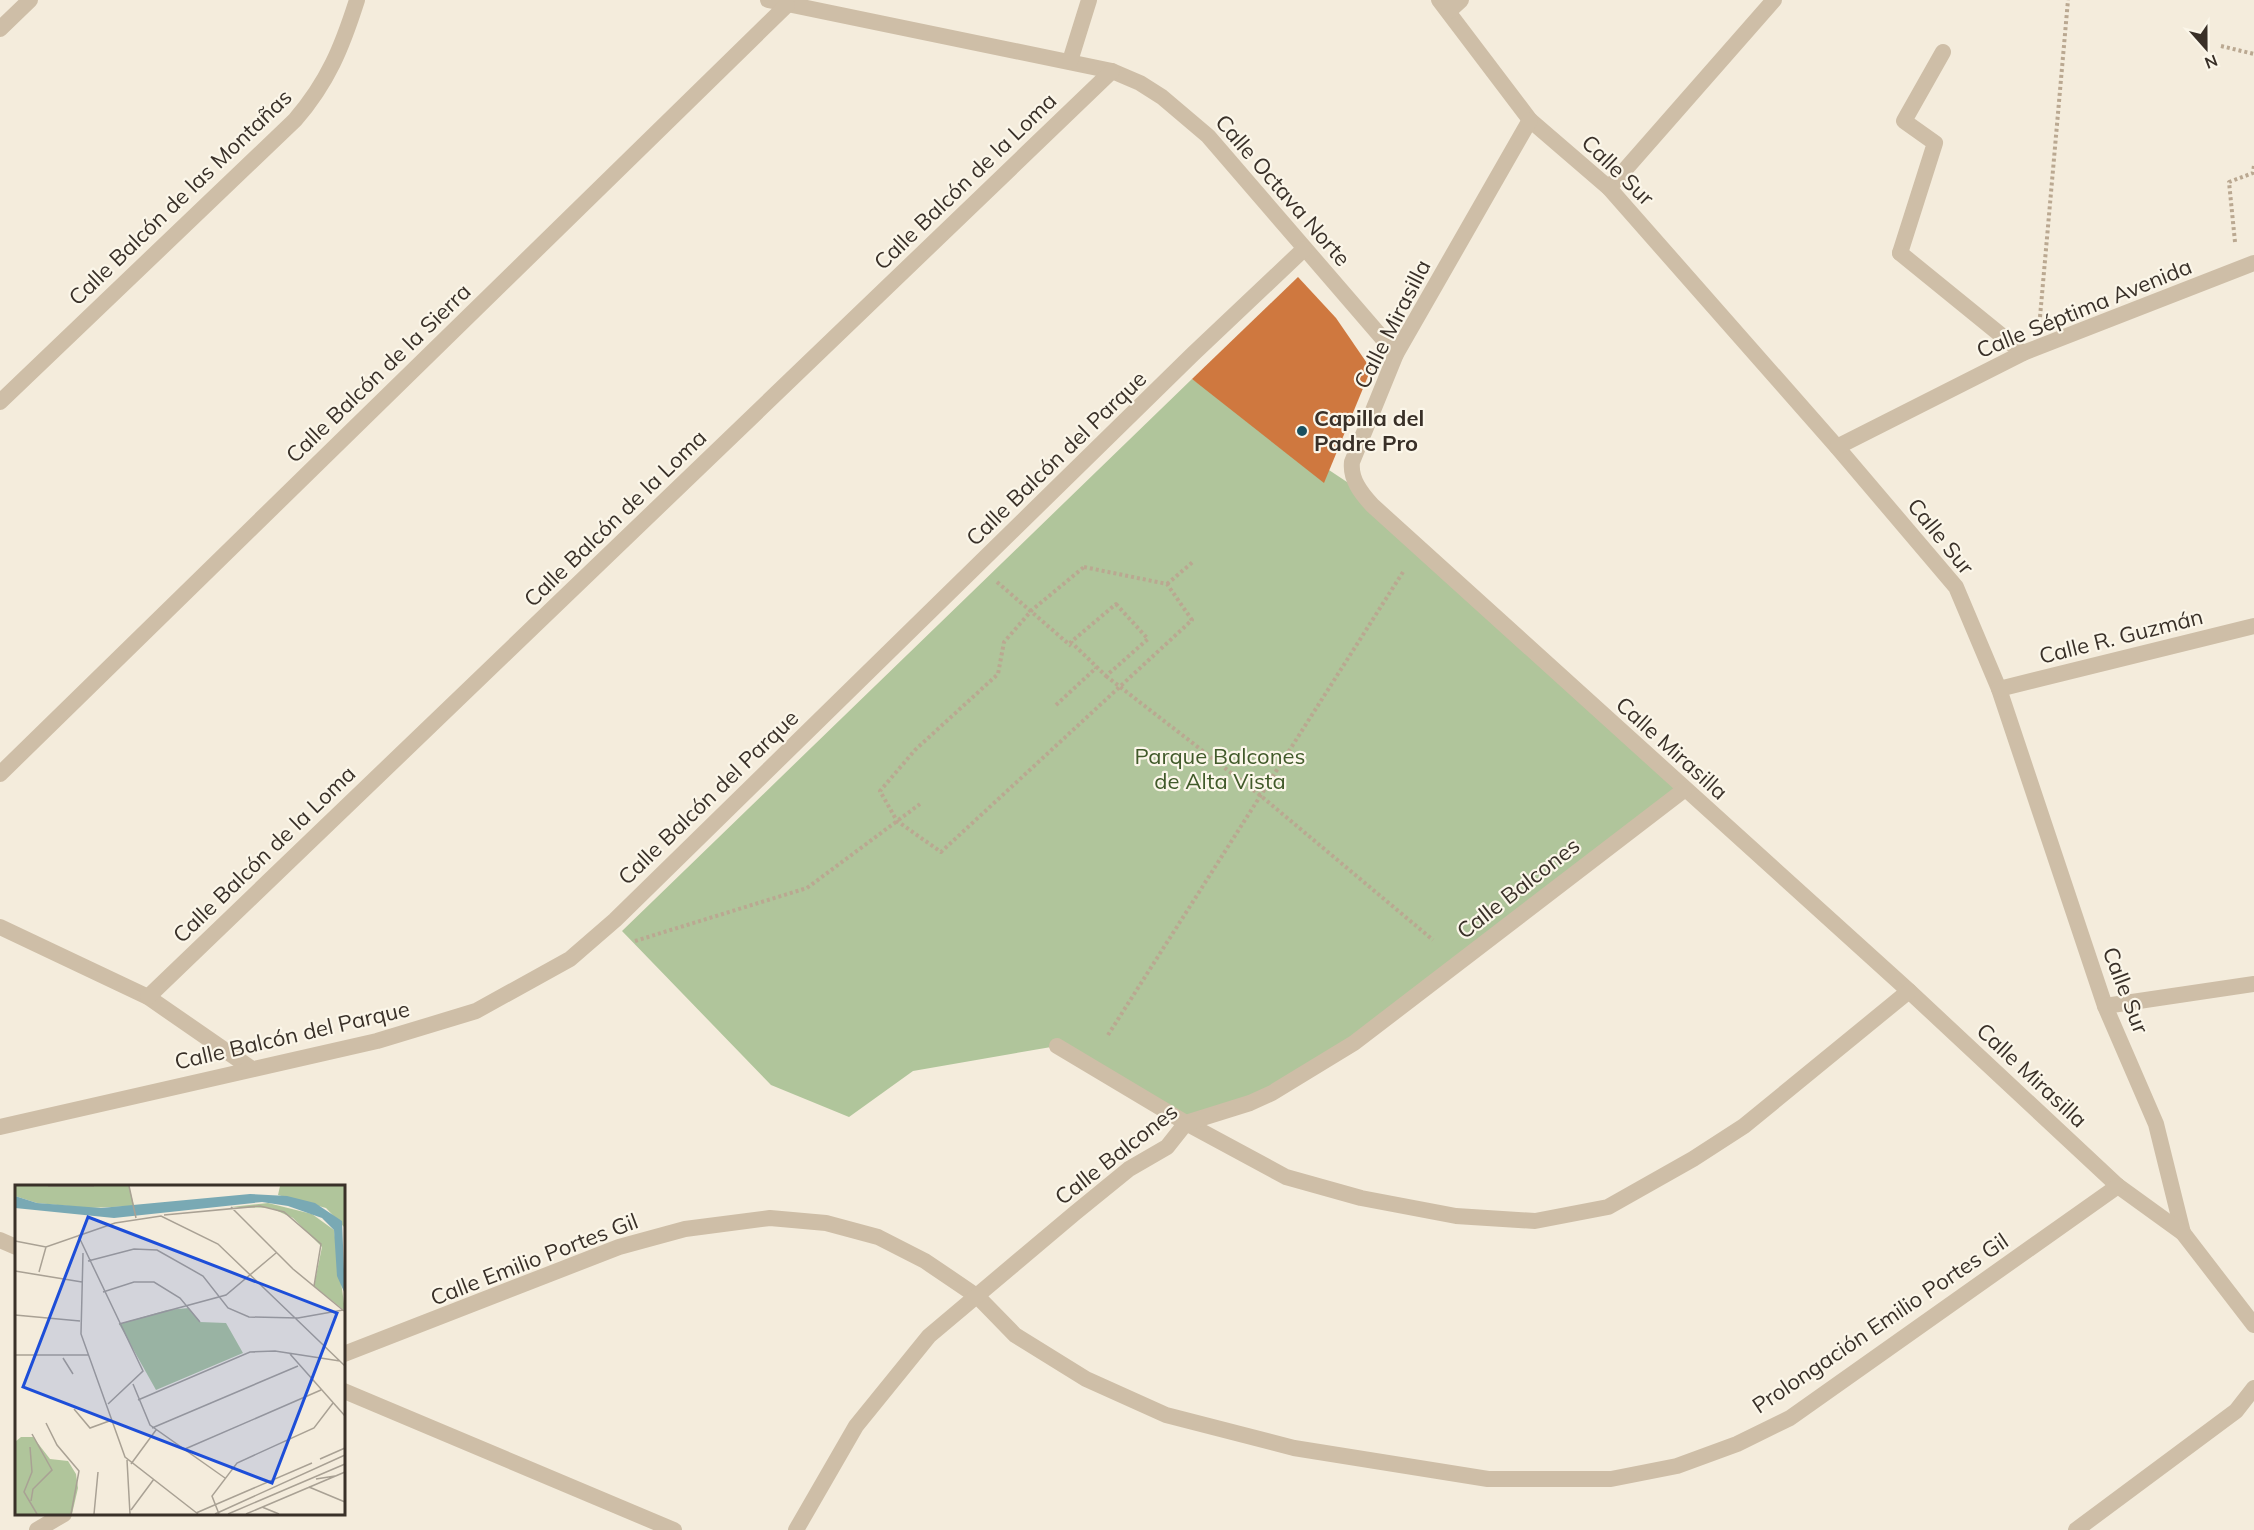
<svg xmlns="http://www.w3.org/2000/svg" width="2254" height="1530" font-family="Mulish,sans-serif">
<rect width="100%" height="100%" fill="#f4ecdc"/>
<path fill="#b0c59b" d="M1192 379 1359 490 1684 790 1307 1073 1186 1123 1057 1046 913 1071 849 1117 771 1085 622 931Z"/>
<path fill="#cf783f" d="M1298 277 1336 318 1371 369 1324 483 1192 379Z"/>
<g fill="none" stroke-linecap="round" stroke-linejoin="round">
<g stroke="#baa891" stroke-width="4" stroke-dasharray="3 3" stroke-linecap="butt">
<path d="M2221 46 2254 54"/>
<path d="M2235 242 2229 182 2253 173 2254 165"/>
<path d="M2040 317 2068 0"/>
<path d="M1084 567 1167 584 1192 620 941 852 897 821 880 791 915 750 998 674 1004 642 1032 610Z"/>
<path d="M997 582 1071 646"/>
<path d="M1167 584 1194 561"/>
<path d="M1116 604 1148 639 1106 676 1071 642Z"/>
<path d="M1106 676 1261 796 1433 940"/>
<path d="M1056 705 1096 668 1095 667"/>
<path d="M635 941 807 888 920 804"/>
<path d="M1108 1035 1403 572"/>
</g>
<g stroke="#cebea7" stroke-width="16">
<path d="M1609 188 1774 0"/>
<path d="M1900 253 1935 143 1904 121 1943 52"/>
</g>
<g stroke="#cebea7" stroke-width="16">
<path d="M768 0 1112 71 1140 83 1162 97 1208 136 1396 354"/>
<path d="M1439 0 1530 120 1609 188 1837 447 1956 587 1999 689 2105 1006 2156 1124 2183 1233"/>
<path d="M1449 11 1461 0"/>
<path d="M1070 61 1089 0"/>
<path d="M1530 120 1396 354 1352 462C1350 479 1361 493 1372 505L1909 991 2118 1186 2183 1233 2254 1325"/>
<path d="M1900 253 2023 353"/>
<path d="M0 402 295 120C328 82 342 47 357 0"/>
<path d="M1837 447 2023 353 2254 263"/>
<path d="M1999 689 2254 626"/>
<path d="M0 774 787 5"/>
<path d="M0 927 148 997 252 1069"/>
<path d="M148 997 1112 71"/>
<path d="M2105 1006 2254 984"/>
<path d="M1057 1046 1186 1123 1286 1177 1361 1198 1456 1216 1535 1221 1608 1207 1693 1159 1744 1126 1909 991"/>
<path d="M0 1127 377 1041 476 1011 570 959 615 920 1193 354 1304 249"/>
<path d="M344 1354 619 1247 685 1229 770 1218 826 1223 878 1237 925 1261 978 1297 1015 1335 1086 1379 1166 1415 1294 1448 1488 1479H1611L1677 1466 1737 1444 1790 1418 2118 1186"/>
<path d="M37 1530 64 1514"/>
<path d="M796 1530 856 1426 929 1336 1075 1213 1129 1169 1167 1147 1186 1123 1250 1103 1272 1093 1354 1043 1684 790"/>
<path d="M2076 1530 2236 1411 2254 1388"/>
</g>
<g stroke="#cebea7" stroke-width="16">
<path d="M0 29 30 0"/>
<path d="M0 1240 16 1247"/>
<path d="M344 1391 674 1530"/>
</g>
</g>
<circle fill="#1a505f" stroke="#fbf6e9" stroke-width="2" cx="1302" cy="431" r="6"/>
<g text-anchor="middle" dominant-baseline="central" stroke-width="4.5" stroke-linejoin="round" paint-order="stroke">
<g font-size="22" fill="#393028" stroke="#fbf6e9">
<text transform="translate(1618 170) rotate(44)">Calle Sur</text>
<text transform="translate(965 181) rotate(-44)">Calle Balcón de la Loma</text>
<text transform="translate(1283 190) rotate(49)">Calle Octava Norte</text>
<text transform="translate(180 197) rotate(-44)">Calle Balcón de las Montañas</text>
<text transform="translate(2084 308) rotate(-22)">Calle Séptima Avenida</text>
<text transform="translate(1392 324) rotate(-63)">Calle Mirasilla</text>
<text transform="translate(378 373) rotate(-44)">Calle Balcón de la Sierra</text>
<text transform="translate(1056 458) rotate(-44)">Calle Balcón del Parque</text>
<text transform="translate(615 518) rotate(-44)">Calle Balcón de la Loma</text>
<text transform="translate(1941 536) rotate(51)">Calle Sur</text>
<text transform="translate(2121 636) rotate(-14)">Calle R. Guzmán</text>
<text transform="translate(1672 748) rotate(42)">Calle Mirasilla</text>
<text transform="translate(708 797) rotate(-44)">Calle Balcón del Parque</text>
<text transform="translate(264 854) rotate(-44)">Calle Balcón de la Loma</text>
<text transform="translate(1518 888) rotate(-38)">Calle Balcones</text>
<text transform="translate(2126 990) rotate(69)">Calle Sur</text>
<text transform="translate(292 1035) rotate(-13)">Calle Balcón del Parque</text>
<text transform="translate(2032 1075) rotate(43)">Calle Mirasilla</text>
<text transform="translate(1116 1154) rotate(-38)">Calle Balcones</text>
<text transform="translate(534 1259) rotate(-21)">Calle Emilio Portes Gil</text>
<text transform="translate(1880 1323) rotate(-34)">Prolongación Emilio Portes Gil</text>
</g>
<g font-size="22" font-weight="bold" fill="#393028" stroke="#fbf6e9" text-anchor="start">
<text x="1314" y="418">Capilla del<tspan x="1314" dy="25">Padre Pro</tspan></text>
</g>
<g font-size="22" fill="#415a2a" stroke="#fbf6e9">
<text x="1220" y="756">Parque Balcones<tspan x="1220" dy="25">de Alta Vista</tspan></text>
</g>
</g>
<g transform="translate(15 1185)">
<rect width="330" height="330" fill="#f4ecdc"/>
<path d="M0 1H114L119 21 74 23 22 18 0 11ZM265 1H330V43L311 23 263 10ZM253 18 297 29 319 45 330 126 299 101 307 62 278 33 256 23 216 22ZM174 123 185 137 211 138 228 168 141 205 104 139 152 125ZM6 252H18L35 274 53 276 61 289 63 303 57 329H0V257Z" fill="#b0c59b"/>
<path d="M235 9 272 11 300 18 327 36 330 109 322 91 319 45 307 33 273 21 247 17 99 33 0 23V11L22 18 86 23Z" fill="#79a9b4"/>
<path fill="none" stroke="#a9a194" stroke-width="1.5" d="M33 1H79M114 1 121 33M216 22 278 84 329 126M149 30 245 21 269 27 306 59 299 101M63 50 128 186 93 219M0 56 31 62 100 38 146 31 203 59 330 181M68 68 66 149 110 272 183 329M73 76 119 64 142 65 188 91 213 123 234 132 283 133 328 125M0 86 67 97M24 87 31 62M88 107 119 97H139L165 113 185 137M0 130 65 136M104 139 211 110 261 68M275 169 330 231M0 170H73M48 173 58 189M118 199 135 240 210 293M123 215 235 167 260 166 325 176M59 224 75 243 97 235M31 238 42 260 64 286 56 329M137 243 283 181M15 262 17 287 9 307 22 329M170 264 306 205M305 274 330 263M112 275 115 329M116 279 141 245M301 294 320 291M294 302 330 317M16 316 18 304 37 285 17 249M247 322 264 329M116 325 139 294M181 328 297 278M79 329 83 287M200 329 330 270M204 329 197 311 222 278 299 243 318 218M213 329 330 279M231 329 330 287"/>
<path fill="#1d4ed8" fill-opacity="0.15" stroke="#1d4ed8" stroke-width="3" d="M73 32 322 128 257 298 8 202Z"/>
<rect width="330" height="330" fill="none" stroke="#393028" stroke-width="3"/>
</g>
<g transform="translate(2206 48) rotate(159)" stroke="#fbf6e9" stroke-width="4.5" paint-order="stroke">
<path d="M0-4.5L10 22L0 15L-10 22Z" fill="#393028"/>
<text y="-9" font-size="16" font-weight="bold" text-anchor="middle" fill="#393028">N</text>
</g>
</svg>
